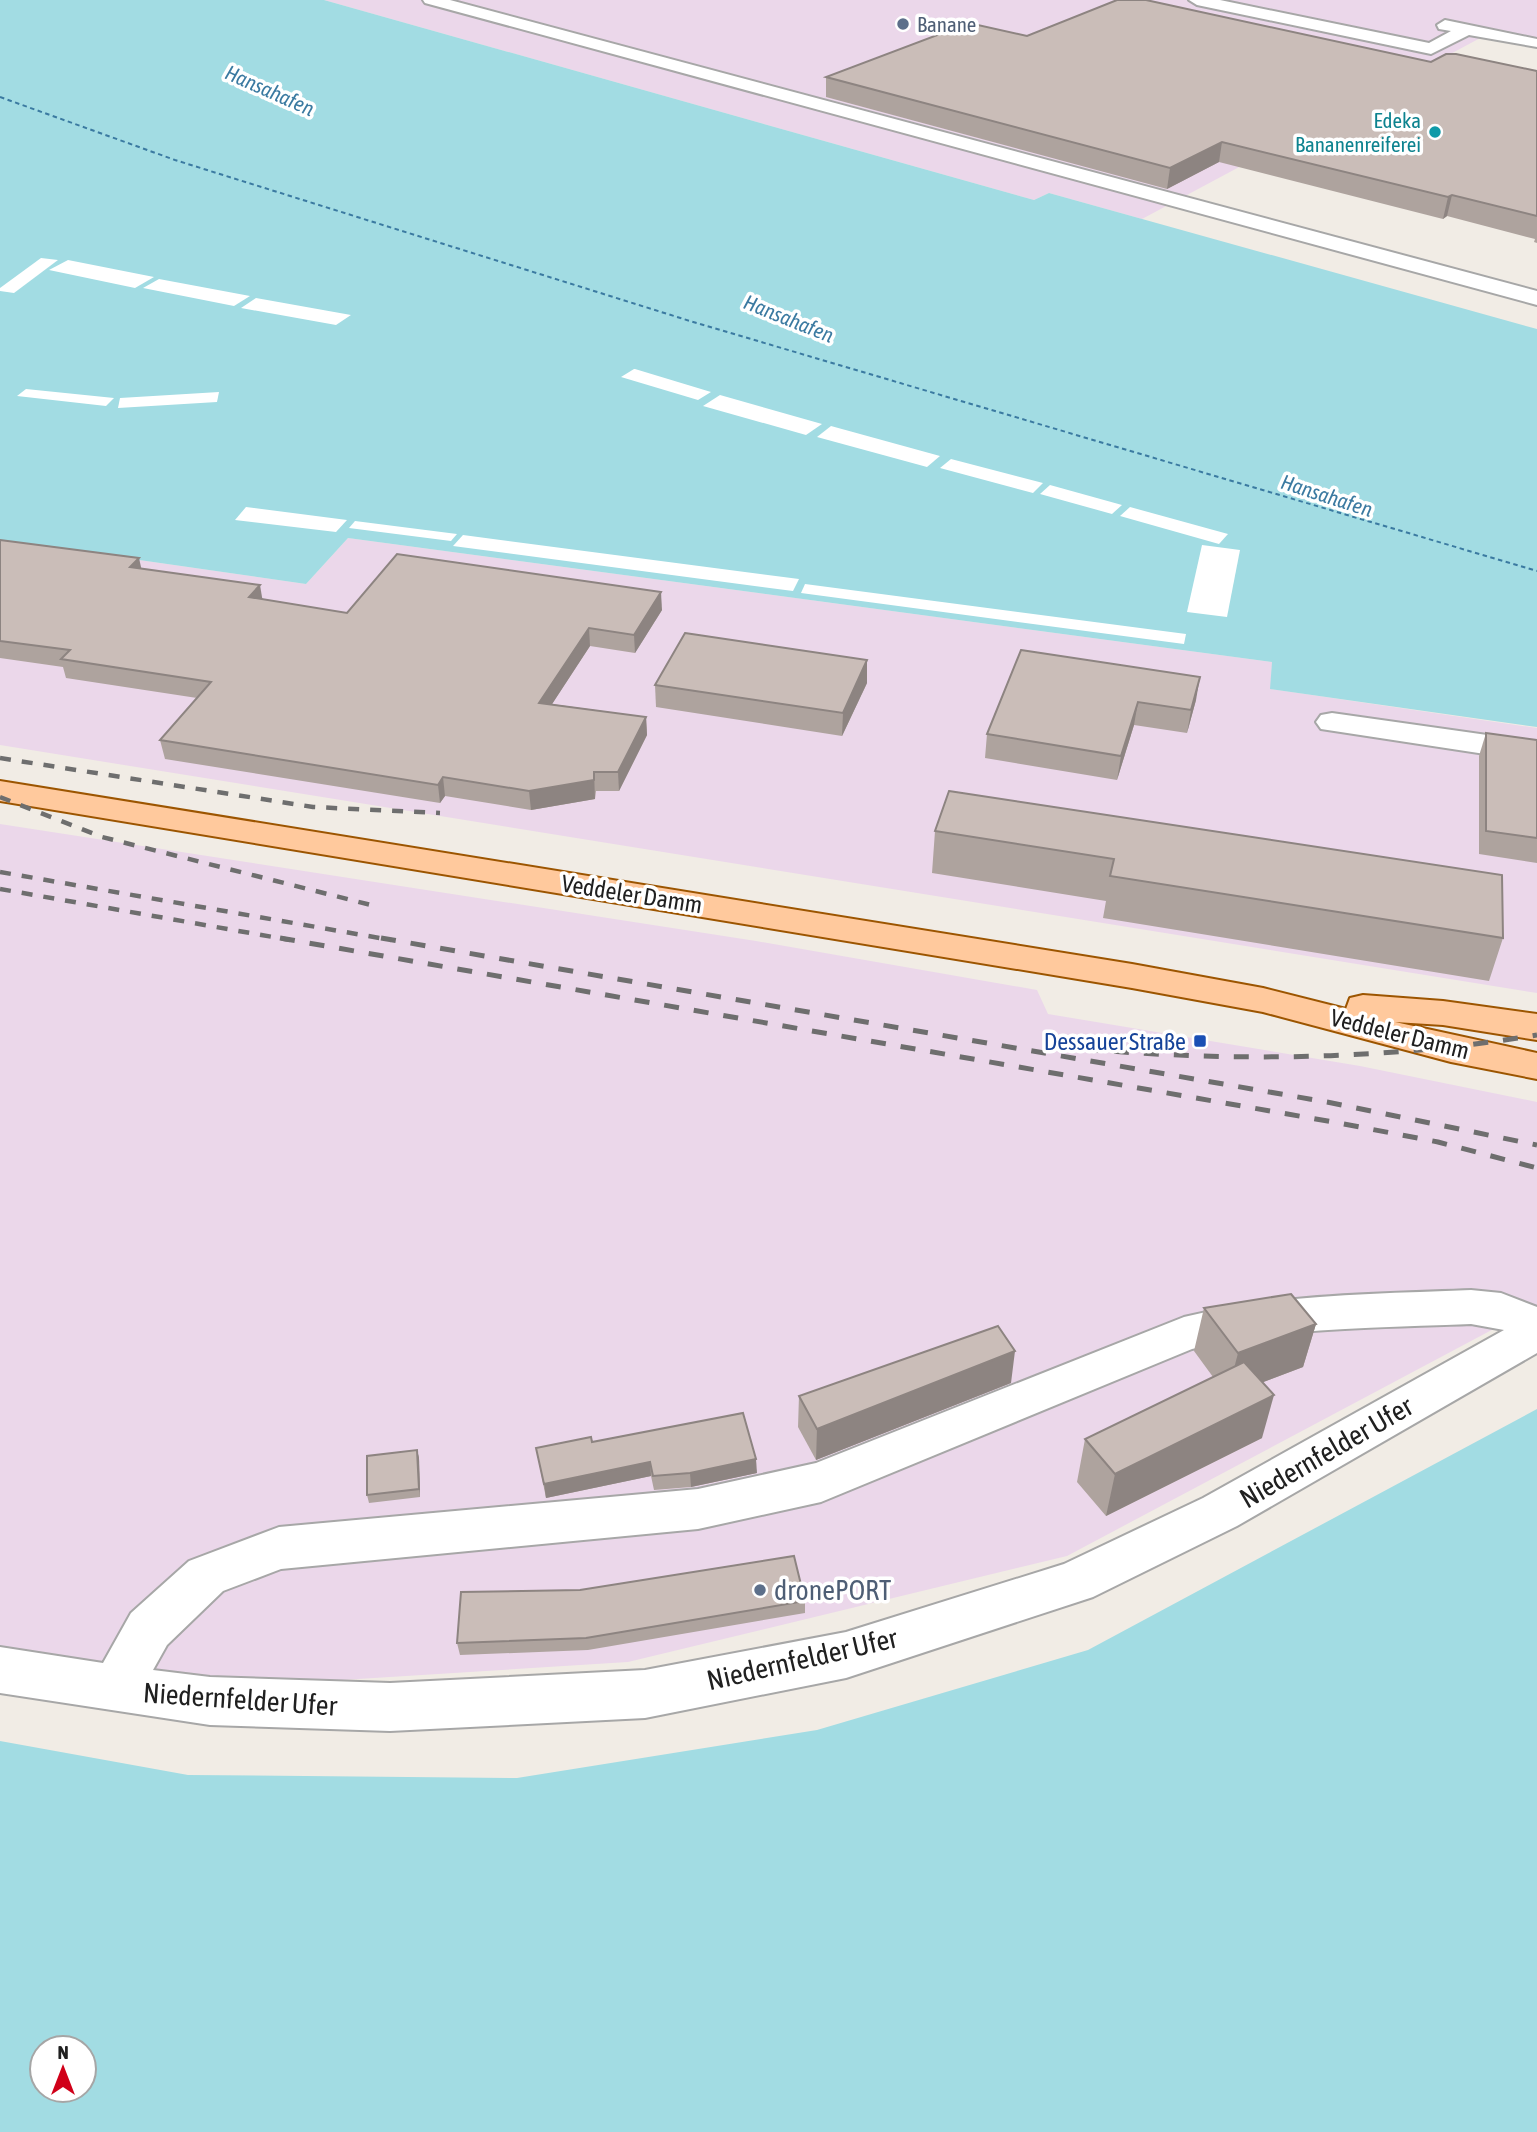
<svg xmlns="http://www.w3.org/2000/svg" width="1537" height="2132" font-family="'Asap Condensed',sans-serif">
<rect width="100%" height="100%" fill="#f1ece5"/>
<g fill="#ebd7ea">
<path d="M324 0H1537V48L1484 36 1142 219 1049 193 1034 200Z"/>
<path d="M348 538 1272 662 1271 689 1537 728V993L0 745V540L306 584Z"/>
<path d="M0 824 756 941 1037 990 1048 1014 1360 1066 1537 1102V1306L1067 1556 628 1662 326 1681 0 1674Z"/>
</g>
<g fill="#a2dce3" fill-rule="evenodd">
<path d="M0 0H324L1034 200 1049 193 1537 329V727L1270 689 1272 662 348 538 306 584 0 540Z"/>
<path d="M1537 1409V2132H0V1741L188 1775 517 1778 817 1730 1088 1650ZM84 2048V2090H42V2048Z"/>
</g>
<g fill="#fff">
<path d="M41 258 58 260 14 293 0 291V288Z"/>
<path d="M68 260 154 277 135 288 49 270Z"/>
<path d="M159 279 250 296 234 306 143 288Z"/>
<path d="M256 298 351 315 336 325 241 308Z"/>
<path d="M634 369H635L711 392 698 400 621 377Z"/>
<path d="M26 389 114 398 106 406 17 396Z"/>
<path d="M219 392 217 402 118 408 120 398Z"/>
<path d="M720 395 822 424 806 435 703 406Z"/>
<path d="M831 426 940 456 927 467 817 437Z"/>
<path d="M951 459 1043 483 1033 493 940 468Z"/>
<path d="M1050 485 1122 505 1112 514 1040 494Z"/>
<path d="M246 507 347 520 336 532 235 520Z"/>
<path d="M1130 507 1228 534 1219 544 1120 516Z"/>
<path d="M355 521 457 534 451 541 349 528Z"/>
<path d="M463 535 799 579 793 591 453 546Z"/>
<path d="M1202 545 1240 550 1227 617 1187 612Z"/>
<path d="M805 584 1186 634 1184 644 801 593Z"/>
</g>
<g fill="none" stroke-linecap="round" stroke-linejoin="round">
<path stroke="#3b7aa1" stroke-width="2" stroke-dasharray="4.5 3.5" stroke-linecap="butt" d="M0 97 175 160 690 321 1537 571"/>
<defs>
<g id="minor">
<path d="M423 0H450L1537 291V305L425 3Z"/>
<path d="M1189 0H1220L1429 43 1451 31 1439 29 1437 25 1445 20 1537 39V47L1469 35 1431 54 1197 5Z"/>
<path d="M1332 713 1537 742V762L1321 729 1316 722 1321 715Z"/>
<path d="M1471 1290 1501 1293 1537 1307V1353L1237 1526 1093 1597 846 1678 645 1718 390 1731 210 1725 0 1693V1647L103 1663 131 1613 189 1561 279 1527 698 1489 816 1463 1184 1317C1280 1294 1373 1294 1471 1290ZM1471 1324 1504 1330 1203 1498 1064 1564 846 1632 645 1670 390 1683 210 1677 153 1670 167 1645 223 1591 281 1569 698 1529 821 1502 1192 1349C1284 1327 1378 1328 1471 1324Z"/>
</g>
<path id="major" d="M0 781 1132 964 1263 988 1346 1009 1350 998 1363 995 1443 1001 1537 1014V1040L1443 1025 1395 1022 1537 1053V1079L1451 1062 1263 1012 1132 988 0 801Z"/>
</defs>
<use href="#minor" stroke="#a7a7a7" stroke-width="4"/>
<use href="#major" stroke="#9c5500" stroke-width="4"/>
<use href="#minor" fill="#fff" fill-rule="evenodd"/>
<use href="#major" fill="#ffc99d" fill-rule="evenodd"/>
<g stroke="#6e6e6e" stroke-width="4.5" stroke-dasharray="11 11" stroke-linecap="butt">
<path d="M0 758 313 807 440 813"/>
<path d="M0 797 102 837 371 905"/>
<path d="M0 872 391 940"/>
<path d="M0 889 290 940"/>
</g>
<g stroke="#6e6e6e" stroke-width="5" stroke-dasharray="15 15" stroke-linecap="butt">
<path d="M280 938 1339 1123 1438 1142 1537 1168"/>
<path d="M381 938 1327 1102 1537 1145"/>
<path d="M1084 1049C1237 1062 1386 1060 1537 1035"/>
</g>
</g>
<g fill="#aea39e">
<path d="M1027 36 1431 62 1537 71V243L1534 242 1535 239 1447 216 1443 219 1219 162 1167 189 826 97V77Z"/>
<path d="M0 540 141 569 263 599 347 613 662 610 635 653 590 646 552 704 646 717 647 735 619 791H596L595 799 531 810 445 796 440 803 165 759 160 740 197 698 66 678 63 667 0 658Z"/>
<path d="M1021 650 1196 700 1187 733 1134 725 1117 780 985 758 987 734Z"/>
<path d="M867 660V683L842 736 656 707 655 685Z"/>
<path d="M1486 733 1537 740V863L1479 854V756Z"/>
<path d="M949 791 1503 938 1489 981 1103 918 1106 901 932 873 935 831Z"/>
<path d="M1204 1308 1316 1324 1303 1367 1263 1382 1262 1438 1106 1516 1077 1482 1085 1439 1213 1377 1194 1351Z"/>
<path d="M1011 1383 816 1460 798 1427 799 1396Z"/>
<path d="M592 1442 757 1473 691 1487 654 1490 651 1476 546 1498 536 1448Z"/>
<path d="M417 1450 419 1458 420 1497 369 1503 367 1495Z"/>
<path d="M805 1601V1613L588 1650 460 1655 457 1643Z"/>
</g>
<g fill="#8d8481">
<path d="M1222 142 1219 162 1167 189 1170 168Z"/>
<path d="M1452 195 1447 216 1443 219 1448 197Z"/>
<path d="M139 558 143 576 130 567Z"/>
<path d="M260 585 263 603 249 597Z"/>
<path d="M661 592 662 610 635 653 634 635Z"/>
<path d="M589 628 590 646 541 721 539 703Z"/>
<path d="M867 660V683L842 736 843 713Z"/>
<path d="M1200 677 1196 700 1187 733 1191 710Z"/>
<path d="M1138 702 1134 725 1117 780 1121 756Z"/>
<path d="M646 717 647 735 619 791 618 772Z"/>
<path d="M594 772 595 799 531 810 529 791Z"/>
<path d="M443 777 445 796 440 803 438 785Z"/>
<path d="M1316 1324 1303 1367 1227 1396 1238 1353Z"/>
<path d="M1015 1351 1011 1383 816 1460 817 1429Z"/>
<path d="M1274 1395 1262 1438 1106 1516 1115 1474Z"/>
<path d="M417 1450 419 1458 420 1497 419 1489Z"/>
<path d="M756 1459 757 1473 691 1487 690 1473Z"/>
<path d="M650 1462 651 1476 546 1498 544 1484Z"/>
</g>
<g fill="#cabdb8" stroke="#8d8481" stroke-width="2">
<path d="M1117 0H1146L1431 62 1446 54H1456L1537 71V216L1452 195 1448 197 1222 142 1170 168 826 77 969 23 1027 36Z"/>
<path d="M0 540 139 558 130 567 260 585 249 597 347 613 397 554 661 592 634 635 589 628 539 703 646 717 618 772H594V780L529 791 443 777 438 785 160 740 211 682 61 659 70 650 0 641Z"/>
<path d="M685 633 867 660 843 713 655 685Z"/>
<path d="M1021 650 1200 677 1191 710 1138 702 1121 756 987 734Z"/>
<path d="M1486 733 1537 740V838L1486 831Z"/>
<path d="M949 791 1502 875 1503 938 1110 876 1114 859 935 831Z"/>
<path d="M1291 1294 1316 1324 1238 1353 1204 1308Z"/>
<path d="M998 1326 1015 1351 817 1429 799 1396Z"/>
<path d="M1244 1362 1274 1395 1115 1474 1085 1439Z"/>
<path d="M743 1413 756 1459 690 1473 653 1476 650 1462 544 1484 536 1448 591 1437 592 1442Z"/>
<path d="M417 1450 419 1489 367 1495V1456Z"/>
<path d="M794 1556 805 1601 586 1638 457 1643 461 1592 580 1590Z"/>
</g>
<g fill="#5c6f8a" stroke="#fff" stroke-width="2.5">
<circle cx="903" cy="24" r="7"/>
<circle cx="760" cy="1590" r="7"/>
</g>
<circle fill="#0f9aa8" stroke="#fff" stroke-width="2.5" cx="1435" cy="132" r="7"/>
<rect fill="#1a4fb4" stroke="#fff" stroke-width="2.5" x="1193" y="1034" width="14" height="14" rx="3.5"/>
<g text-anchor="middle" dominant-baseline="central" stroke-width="7" stroke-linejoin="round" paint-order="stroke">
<g font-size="21" fill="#4e5e75" stroke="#fff" text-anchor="start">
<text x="917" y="24">Banane</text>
</g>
<g font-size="21" font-style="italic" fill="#3b7aa1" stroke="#fff">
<text transform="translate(270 90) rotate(24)">Hansahafen</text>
<text transform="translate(789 318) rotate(22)">Hansahafen</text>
<text transform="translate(1327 495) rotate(18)">Hansahafen</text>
</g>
<g font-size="21" fill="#0d838f" stroke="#fff" text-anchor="end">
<text x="1421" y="120">Edeka<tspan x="1421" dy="24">Bananenreiferei</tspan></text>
</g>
<g font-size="24" fill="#202020" stroke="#fff">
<text transform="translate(632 894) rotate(9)">Veddeler Damm</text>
<text transform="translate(1400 1034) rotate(14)">Veddeler Damm</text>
</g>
<g font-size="24" fill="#164399" stroke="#fff" text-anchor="end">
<text x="1186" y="1041">Dessauer Straße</text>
</g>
<g font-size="28" fill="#202020" stroke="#fff">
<text transform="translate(1326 1452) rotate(-30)">Niedernfelder Ufer</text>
<text transform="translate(802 1659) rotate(-13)">Niedernfelder Ufer</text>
<text transform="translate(240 1699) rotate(4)">Niedernfelder Ufer</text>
</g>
<g font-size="28" fill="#4e5e75" stroke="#fff" text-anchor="start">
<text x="774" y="1590">dronePORT</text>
</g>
</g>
<g transform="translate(63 2069)"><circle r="33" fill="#ffffff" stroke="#a6a6a6" stroke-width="2"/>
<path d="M0-5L12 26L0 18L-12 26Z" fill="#d00019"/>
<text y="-10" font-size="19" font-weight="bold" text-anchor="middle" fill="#202020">N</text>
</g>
</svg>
